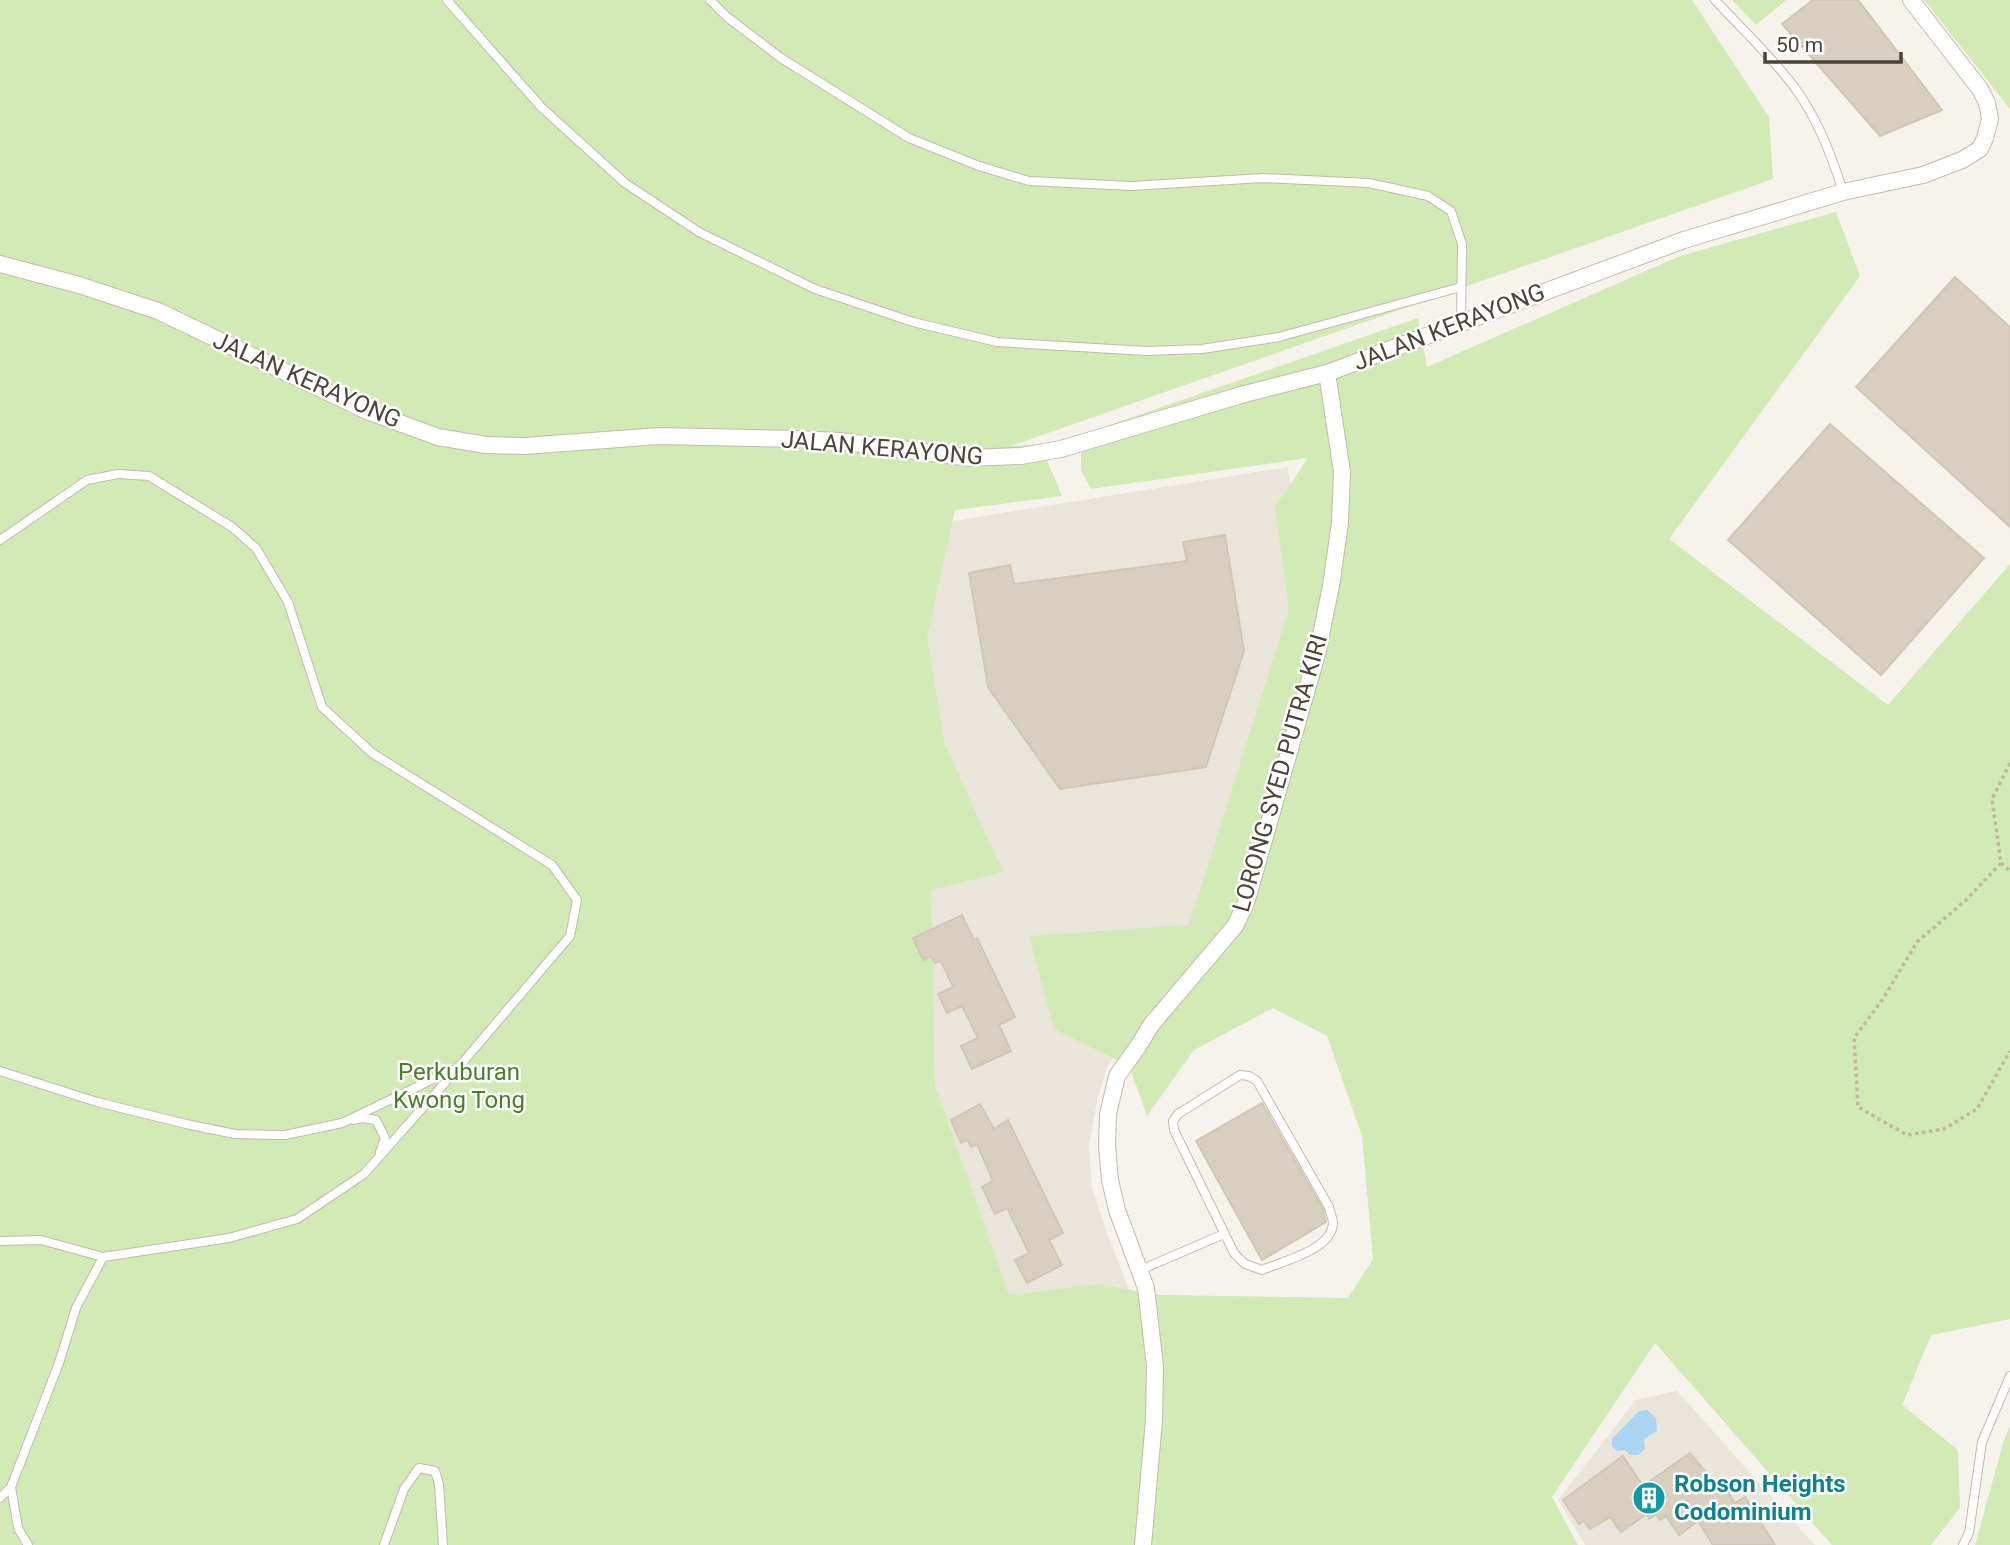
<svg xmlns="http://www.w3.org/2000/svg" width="2010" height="1545" font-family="Roboto,sans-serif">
<rect width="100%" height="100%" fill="#f6f3ec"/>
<g fill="#eae5da">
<path d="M1288 467 1305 608 1216 898 1133 1033 1108 1065 1098 1097 1089 1145 1092 1188 1107 1233 1139 1316 923 1331 904 529Z"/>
<path d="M1677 1391 1815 1545H1585L1558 1500 1636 1400Z"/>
</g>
<g fill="#d2eab5">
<path d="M0 0H1692L1769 117 1773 179 1011 446 1040 444 1062 496 955 510 927 638 945 745 1003 872 931 890 935 1086 1009 1295 1097 1284 1160 1295 1348 1298 1373 1259 1362 1136 1327 1036 1273 1008 1194 1050 1147 1116 1129 1066 1054 1029 1029 936 1189 925 1289 609 1275 507 1308 458 1091 489 1081 470V435L1418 318 1427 367 1680 256 1836 212 1860 276 1669 539 1888 705 2010 564V1319L1931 1335 1902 1405 1958 1450 1960 1508 1931 1545H1832L1655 1343 1552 1497 1578 1545H0Z"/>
<path d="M1732 0H1786L1756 25Z"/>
<path d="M1924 0H2010V109Z"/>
<path d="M2010 1426V1545H1975L2004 1440Z"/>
</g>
<path fill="#a9d4f2" d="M1647 1410 1656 1418 1657 1431 1644 1439 1645 1449 1638 1455H1630L1625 1450 1617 1451 1612 1446V1439L1639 1411Z"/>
<g fill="#d8cfc1" stroke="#d3c7b4" stroke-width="2">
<path d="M1813 0H1858L1942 110 1880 136 1782 24Z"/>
<path d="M1955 277 2010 327V527L1856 387Z"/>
<path d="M1830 424 1984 558 1881 675 1728 540Z"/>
<path d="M1225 535 1244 651 1206 767 1060 789 988 687 969 573 1010 565 1014 584 1187 561 1183 542Z"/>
<path d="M962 915 974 940 977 938 1015 1017 999 1025 1011 1051 972 1069 961 1046 978 1038 962 1006 947 1013 938 994 953 987 941 961 935 963 931 956 923 960 913 938Z"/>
<path d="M1262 1103 1323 1209 1326 1222 1262 1260 1196 1141Z"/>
<path d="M980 1104 994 1129 1008 1120 1063 1233 1049 1240 1062 1265 1027 1283 1015 1260 1029 1253 1007 1208 995 1214 982 1187 993 1181 977 1144 971 1147 967 1140 961 1143 951 1120Z"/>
<path d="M1690 1453 1713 1481 1719 1478 1735 1503 1745 1497 1775 1545H1713L1698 1521 1679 1535 1666 1516 1660 1520 1656 1514 1649 1519 1647 1514 1621 1532 1610 1517 1590 1529 1584 1521 1579 1524 1563 1500 1623 1456 1643 1486Z"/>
</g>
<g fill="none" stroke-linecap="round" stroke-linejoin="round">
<defs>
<g id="service">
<path d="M447 0 541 107 625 183 699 232 815 289 913 322 997 342 1146 351 1202 349 1279 337 1461 287"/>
<path d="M710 0 727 17 781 58 909 138 979 166 1029 181 1131 186 1263 178 1369 183 1428 196 1451 211 1462 244 1461 323"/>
<path d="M1715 0C1742 29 1772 57 1795 88 1818 119 1832 156 1843 192"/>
<path d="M0 540 87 480 118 474 149 476 232 527 256 548 288 602 322 707 372 753 552 865 577 900 570 936 458 1068 364 1174 297 1219 229 1238 103 1257 76 1308 59 1363 11 1487 18 1528 28 1545"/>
<path d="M0 1071 97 1102 186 1124 235 1134 285 1135 342 1123 452 1070"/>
<path d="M1240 1075 1249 1076 1257 1081 1329 1207C1330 1212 1333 1219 1333 1223 1332 1250 1283 1261 1262 1270L1245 1264 1234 1253 1174 1130 1173 1121 1178 1114Z"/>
<path d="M354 1120 362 1118 376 1120 385 1138 380 1152"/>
<path d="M0 1241 41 1240 103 1257"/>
<path d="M1138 1271 1224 1234"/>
<path d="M0 1498 11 1487"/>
<path d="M384 1545 404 1489 419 1468 435 1471 439 1484 443 1545"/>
<path d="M1963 1545 1969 1533 1982 1442 2010 1376"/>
</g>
<g id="minor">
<path d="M0 264 79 285 158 311 367 411 438 437 486 445 524 446 659 436 794 439 839 441 970 458 1021 456 1061 449 1241 395 1327 373 1684 240 1843 192 1923 175 1962 160 1980 149 1985 138 1990 119 1987 103 1980 89 1911 0"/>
<path d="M1143 1545 1154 1420 1155 1366 1146 1288 1117 1210 1110 1180 1107 1146 1108 1114 1117 1076 1139 1045 1151 1025 1235 926 1246 903 1317 654 1331 586 1340 523 1342 472 1327 373"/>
</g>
</defs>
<use href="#service" stroke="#c2bbae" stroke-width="10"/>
<use href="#minor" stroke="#c2bbae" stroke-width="18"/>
<g stroke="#c4b79f" stroke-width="3.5" stroke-dasharray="3.5 3.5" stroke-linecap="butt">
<path d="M2010 763 1992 799 2001 863 1965 901 1917 942 1883 999 1854 1038 1858 1107 1907 1135 1944 1129 1977 1109 2010 1051"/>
<path d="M2001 863 2010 871"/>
</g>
<use href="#service" stroke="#fff" stroke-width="8"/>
<use href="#minor" stroke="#fff" stroke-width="16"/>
</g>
<defs>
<symbol id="building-disc" viewBox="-11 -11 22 22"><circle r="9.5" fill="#0f9aa8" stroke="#fff"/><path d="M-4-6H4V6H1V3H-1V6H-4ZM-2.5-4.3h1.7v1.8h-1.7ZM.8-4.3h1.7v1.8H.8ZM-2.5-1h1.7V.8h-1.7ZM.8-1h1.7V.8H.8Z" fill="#fff"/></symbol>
</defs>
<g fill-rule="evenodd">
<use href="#building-disc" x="1630" y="1479" width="38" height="38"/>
</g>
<g text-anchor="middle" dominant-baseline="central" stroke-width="5" stroke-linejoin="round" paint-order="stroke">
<g font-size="24" fill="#4b4439" stroke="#fff">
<text transform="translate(1449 327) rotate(-21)">JALAN KERAYONG</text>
<text transform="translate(307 380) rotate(24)">JALAN KERAYONG</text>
<text transform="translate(882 448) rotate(5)">JALAN KERAYONG</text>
<text transform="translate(1280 773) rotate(-74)">LORONG SYED PUTRA KIRI</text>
</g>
<g font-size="24" fill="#4a7f2a" stroke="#fff">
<text x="459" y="1072">Perkuburan<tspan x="459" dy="28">Kwong Tong</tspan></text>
</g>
<g font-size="24" font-weight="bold" fill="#0d838f" stroke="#fff" text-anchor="start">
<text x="1674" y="1484">Robson Heights<tspan x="1674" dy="28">Codominium</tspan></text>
</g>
</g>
<path d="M1765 52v10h136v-10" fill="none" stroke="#4b4439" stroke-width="3.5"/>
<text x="1776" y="52" font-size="21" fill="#4b4439" stroke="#ffffff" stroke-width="5" paint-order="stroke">50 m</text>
</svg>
